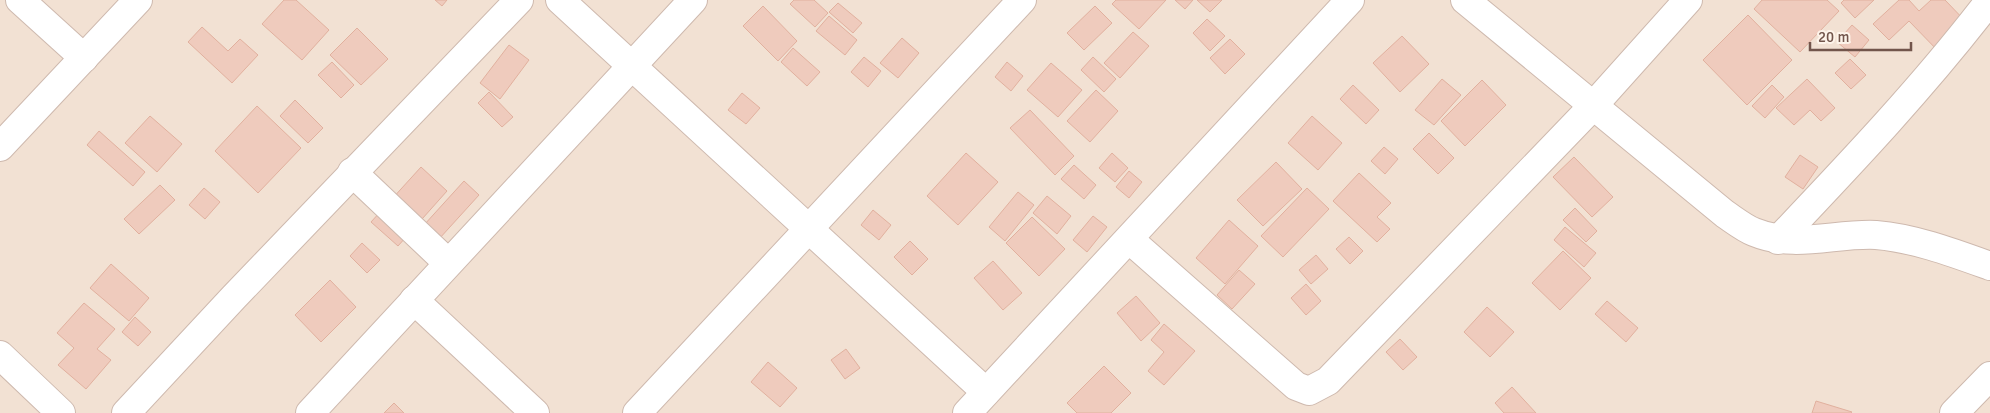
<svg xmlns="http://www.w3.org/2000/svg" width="1990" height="413" font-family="Signika,sans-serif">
<rect width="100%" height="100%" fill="#fbf0e4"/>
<rect fill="#f2e1d3" x="0" y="0" width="1990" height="413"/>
<g fill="#efcbbd" stroke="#e1b09e">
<path d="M284 0H296L329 30 302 60 262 24Z"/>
<path d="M435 0H447L442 6Z"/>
<path d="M794 0H814L828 13 815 27 790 4Z"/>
<path d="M1116 0H1166L1139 29 1112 4Z"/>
<path d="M1175 0H1193L1185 9Z"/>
<path d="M1197 0H1222L1210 12Z"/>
<path d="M1762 0H1827L1839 11 1800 52 1754 9Z"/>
<path d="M1844 0H1874L1855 18 1841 3Z"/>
<path d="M1899 0H1909L1919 11 1931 0H1945L1970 26 1941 54 1909 21 1889 40 1873 24Z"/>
<path d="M838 3 862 23 853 33 829 12Z"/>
<path d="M763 6 797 41 778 61 743 26Z"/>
<path d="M1095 6 1112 23 1084 50 1067 33Z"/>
<path d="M1748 15 1792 60 1747 105 1703 60Z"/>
<path d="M829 16 857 40 845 55 816 31Z"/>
<path d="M1207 19 1225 36 1210 51 1193 33Z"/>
<path d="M1852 25 1869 40 1855 57 1837 42Z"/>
<path d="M202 27 228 51 240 39 258 55 232 83 188 42Z"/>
<path d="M357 28 388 59 361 85 330 55Z"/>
<path d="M1133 32 1149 46 1120 78 1104 63Z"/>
<path d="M1402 36 1429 64 1400 92 1373 63Z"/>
<path d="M902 38 919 53 898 78 880 63Z"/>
<path d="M1230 39 1245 54 1225 74 1210 58Z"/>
<path d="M509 45 529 60 500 99 480 83Z"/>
<path d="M793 48 820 72 807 86 781 62Z"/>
<path d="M864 57 881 71 868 87 851 72Z"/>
<path d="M1093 57 1116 79 1104 92 1081 70Z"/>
<path d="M1850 59 1866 75 1851 89 1835 73Z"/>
<path d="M332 62 354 85 341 98 318 75Z"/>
<path d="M1007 62 1023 76 1011 91 995 77Z"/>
<path d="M1051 63 1082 90 1058 117 1027 90Z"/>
<path d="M1442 79 1461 95 1434 125 1415 110Z"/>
<path d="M1807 79 1835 108 1821 121 1810 110 1794 125 1776 108Z"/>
<path d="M1482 80 1506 105 1465 146 1441 121Z"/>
<path d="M1353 85 1379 110 1366 124 1340 99Z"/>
<path d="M1772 85 1784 97 1765 118 1752 106Z"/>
<path d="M1096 90 1118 111 1090 142 1067 121Z"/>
<path d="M489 92 513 117 502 127 478 103Z"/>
<path d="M742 93 760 108 746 124 728 110Z"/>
<path d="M295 100 323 128 308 143 280 116Z"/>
<path d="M257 106 301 148 258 193 215 151Z"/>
<path d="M1030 110 1074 156 1055 175 1010 128Z"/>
<path d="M150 116 182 144 157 172 125 143Z"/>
<path d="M1312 116 1342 143 1318 170 1288 143Z"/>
<path d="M99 131 145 172 133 186 87 145Z"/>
<path d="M1429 133 1454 158 1438 174 1413 149Z"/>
<path d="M1384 147 1398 159 1385 174 1371 161Z"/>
<path d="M966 153 998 182 958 225 927 196Z"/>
<path d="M1112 153 1128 168 1115 182 1099 168Z"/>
<path d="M1800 155 1818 167 1803 189 1785 177Z"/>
<path d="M1574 157 1613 197 1592 217 1553 177Z"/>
<path d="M1276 162 1302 189 1263 226 1237 200Z"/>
<path d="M1074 165 1096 185 1084 199 1061 179Z"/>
<path d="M421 167 447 191 398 246 371 222Z"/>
<path d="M1129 171 1142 182 1129 198 1116 187Z"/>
<path d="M1359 173 1391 203 1377 217 1390 229 1377 242 1333 201Z"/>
<path d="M464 181 479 195 429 250 414 236Z"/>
<path d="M160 185 175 200 139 234 124 219Z"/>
<path d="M204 188 220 202 205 219 189 205Z"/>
<path d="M1307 188 1329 209 1283 257 1261 236Z"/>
<path d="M1018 192 1034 205 1005 241 989 227Z"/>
<path d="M1047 196 1071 216 1057 234 1033 213Z"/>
<path d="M1575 208 1597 231 1586 242 1563 220Z"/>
<path d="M873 210 891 225 879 240 861 225Z"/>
<path d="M1093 216 1107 227 1087 252 1073 240Z"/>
<path d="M1032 217 1065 249 1039 276 1006 243Z"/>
<path d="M1229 220 1258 246 1225 284 1196 258Z"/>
<path d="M1565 227 1596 253 1584 267 1554 240Z"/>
<path d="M1349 237 1363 251 1350 264 1336 249Z"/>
<path d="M910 241 928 259 912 275 894 257Z"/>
<path d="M362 243 380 260 367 273 350 256Z"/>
<path d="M1563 251 1591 278 1560 310 1532 283Z"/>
<path d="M1316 255 1328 269 1311 284 1299 270Z"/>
<path d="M993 261 1022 293 1003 310 974 278Z"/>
<path d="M111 264 149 298 129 321 90 288Z"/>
<path d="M1239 270 1255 284 1232 309 1217 295Z"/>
<path d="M330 280 356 307 321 342 295 315Z"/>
<path d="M1306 284 1321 301 1306 315 1291 298Z"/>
<path d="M1136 296 1160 323 1141 341 1117 313Z"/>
<path d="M1607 301 1638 328 1626 342 1595 314Z"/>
<path d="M84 303 115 329 97 349 111 360 86 389 58 365 74 348 57 333Z"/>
<path d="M1487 307 1514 332 1490 357 1464 332Z"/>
<path d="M135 317 151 332 138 346 122 332Z"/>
<path d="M1164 324 1195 351 1164 385 1148 371 1164 352 1151 340Z"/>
<path d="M1400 339 1417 357 1403 370 1386 352Z"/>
<path d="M846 349 860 368 845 379 831 360Z"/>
<path d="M768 362 797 388 780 407 751 382Z"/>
<path d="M1104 366 1131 393 1111 413H1077L1067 403Z"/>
<path d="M1512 387 1536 413H1504L1495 403Z"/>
<path d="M1816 401 1852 412 1851 413H1812Z"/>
<path d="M394 403 404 413H384Z"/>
</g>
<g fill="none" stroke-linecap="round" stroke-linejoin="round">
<defs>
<g id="minor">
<path d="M20 0 84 58"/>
<path d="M560 0 986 392"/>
<path d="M1465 0 1725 214C1734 220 1744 228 1754 232 1795 249 1834 233 1876 235 1914 238 1954 253 1990 266"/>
<path d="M0 147 138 0"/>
<path d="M352 172 448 263"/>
<path d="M1130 240 1296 386 1309 391 1328 381 1592 107 1688 0"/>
<path d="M1778 240C1852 162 1925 85 1990 0"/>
<path d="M414 300 535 413"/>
<path d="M0 355 61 413"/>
<path d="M126 413 234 297 519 0"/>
<path d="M310 413 693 0"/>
<path d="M637 413 1022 0"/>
<path d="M967 413 1350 0"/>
<path d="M1954 413 1990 376"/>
</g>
</defs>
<use href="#minor" stroke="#ceb9ae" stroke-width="30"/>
<use href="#minor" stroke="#fff" stroke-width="28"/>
</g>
<path d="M1810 42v8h101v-8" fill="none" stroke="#72554b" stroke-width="2.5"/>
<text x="1818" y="42" font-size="15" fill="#72554b" stroke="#fef4ea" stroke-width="4" paint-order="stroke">20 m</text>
</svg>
